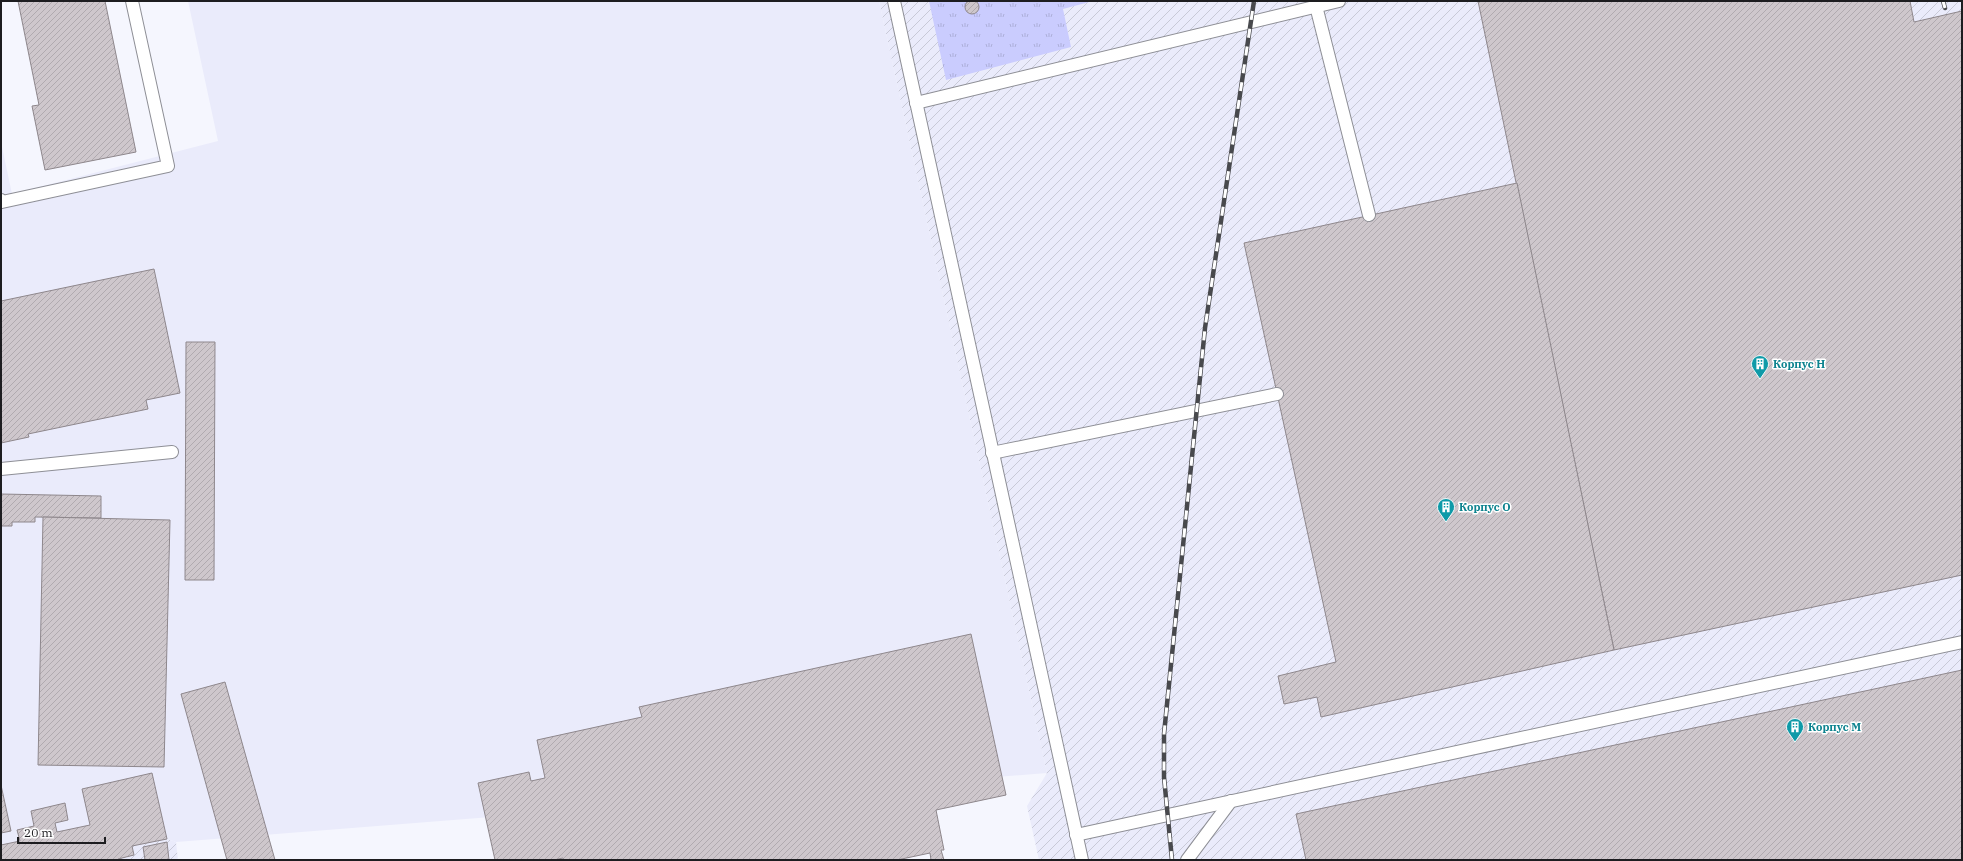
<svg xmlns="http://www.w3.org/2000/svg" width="1963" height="861" font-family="'IBM Plex Serif',serif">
<defs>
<pattern id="industrial-furrows" width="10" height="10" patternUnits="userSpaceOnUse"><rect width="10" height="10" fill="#eaebfb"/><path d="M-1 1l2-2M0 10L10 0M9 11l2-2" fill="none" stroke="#c8c9d7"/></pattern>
<pattern id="grass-tufts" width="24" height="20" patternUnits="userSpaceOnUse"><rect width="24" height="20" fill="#caccfe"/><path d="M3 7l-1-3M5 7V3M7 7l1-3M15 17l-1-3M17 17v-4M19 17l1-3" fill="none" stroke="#adafd9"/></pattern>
<pattern id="building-hatch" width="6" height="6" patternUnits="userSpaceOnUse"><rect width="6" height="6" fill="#cec7cc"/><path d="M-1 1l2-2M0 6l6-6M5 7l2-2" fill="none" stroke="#b0aaaf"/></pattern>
</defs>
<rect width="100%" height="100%" fill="#f5f6fe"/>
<path fill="#eaebfb" d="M188 1H879L1047 773 176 842 167 839 132 847 134 855 119 859V860H1V142L12 194 218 141Z"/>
<g fill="url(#industrial-furrows)">
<path d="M879 1H1962V860H1039L1027 806 1047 773Z"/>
<path d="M167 839 176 842 178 860H119L118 859 134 855 132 846Z"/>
</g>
<path fill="url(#grass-tufts)" d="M929 1H1093L1063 9 1071 47 946 80Z"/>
<g fill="url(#building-hatch)" stroke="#8e878c">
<circle cx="972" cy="7" r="7"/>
<path d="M18 1H105L136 152 45 170 32 106 39 105Z"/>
<path d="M1478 1H1910L1914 22 1962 11V575L1614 650Z"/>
<path d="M1517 183 1614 650 1321 717 1317 697 1284 704 1278 676 1336 662 1244 243Z"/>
<path d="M154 269 180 393 146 400 148 409 28 434 29 437 1 443V301Z"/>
<path d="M186 342H215L214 580H185Z"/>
<path d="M1 494 101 496V518L35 517V522H12V526H1Z"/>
<path d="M43 517 170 520 164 767 38 765Z"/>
<path d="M971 634 1006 795 936 810 944 850H941L944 860H931L930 853 897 860H564L563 858 554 860H495L478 783 529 772 531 781 545 778 537 740 642 717 639 707Z"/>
<path d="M1962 670V860H1306L1296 814Z"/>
<path d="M225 682 275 860H227L181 694Z"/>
<path d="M152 773 167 839 132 846 134 855 118 859 119 860H1V843V845L20 841 17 830 34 826 31 811 65 803 68 820 55 823 57 832 90 825 82 789Z"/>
<path d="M1 785 11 831 1 833Z"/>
<path d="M167 842 169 860H145L143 847Z"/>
</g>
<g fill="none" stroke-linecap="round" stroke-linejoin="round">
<defs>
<g id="service">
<path d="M894 1 1082 860"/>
<path d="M1316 6 1369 215"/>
<path d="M916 103 1339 1"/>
<path d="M1 200 2 202 168 166 132 1"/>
<path d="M992 453 1277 394"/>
<path d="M1 469 172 452"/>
<path d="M1076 835 1962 642"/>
<path d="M1187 860 1231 801"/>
</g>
</defs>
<use href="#service" stroke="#8e8f96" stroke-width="14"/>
<use href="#service" stroke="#fff" stroke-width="12"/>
<defs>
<g id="rail">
<path d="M1943 1 1945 8"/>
<path d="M1172 860 1164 777V734L1205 328 1254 1"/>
</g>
</defs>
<use href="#rail" stroke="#48494d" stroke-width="4.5"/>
<use href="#rail" stroke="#fff" stroke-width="3" stroke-dasharray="9" stroke-linecap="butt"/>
</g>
<defs>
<symbol id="building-pin" viewBox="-11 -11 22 30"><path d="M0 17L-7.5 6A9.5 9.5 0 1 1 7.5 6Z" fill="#0f9aa8" stroke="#fff"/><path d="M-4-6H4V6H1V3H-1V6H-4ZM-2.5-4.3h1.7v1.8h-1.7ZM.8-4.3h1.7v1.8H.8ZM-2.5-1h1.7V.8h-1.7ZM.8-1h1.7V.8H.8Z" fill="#fff"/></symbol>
</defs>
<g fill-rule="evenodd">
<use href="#building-pin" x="1750" y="354" width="20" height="27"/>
<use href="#building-pin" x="1436" y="497" width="20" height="27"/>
<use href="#building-pin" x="1785" y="717" width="20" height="27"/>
</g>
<g text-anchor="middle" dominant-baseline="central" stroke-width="3" stroke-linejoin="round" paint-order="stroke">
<g font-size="11" font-weight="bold" fill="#0d838f" stroke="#fff" text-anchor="start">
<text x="1773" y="364">Корпус Н</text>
<text x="1459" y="507">Корпус О</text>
<text x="1808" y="727">Корпус М</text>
</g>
</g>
<rect width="1963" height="861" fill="none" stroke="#1d1d20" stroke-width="4"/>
<path d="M18 837v6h87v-6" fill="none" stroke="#1d1d20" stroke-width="2"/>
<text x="24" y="837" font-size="12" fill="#1d1d20" stroke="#ffffff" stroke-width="3" paint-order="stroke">20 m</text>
</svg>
